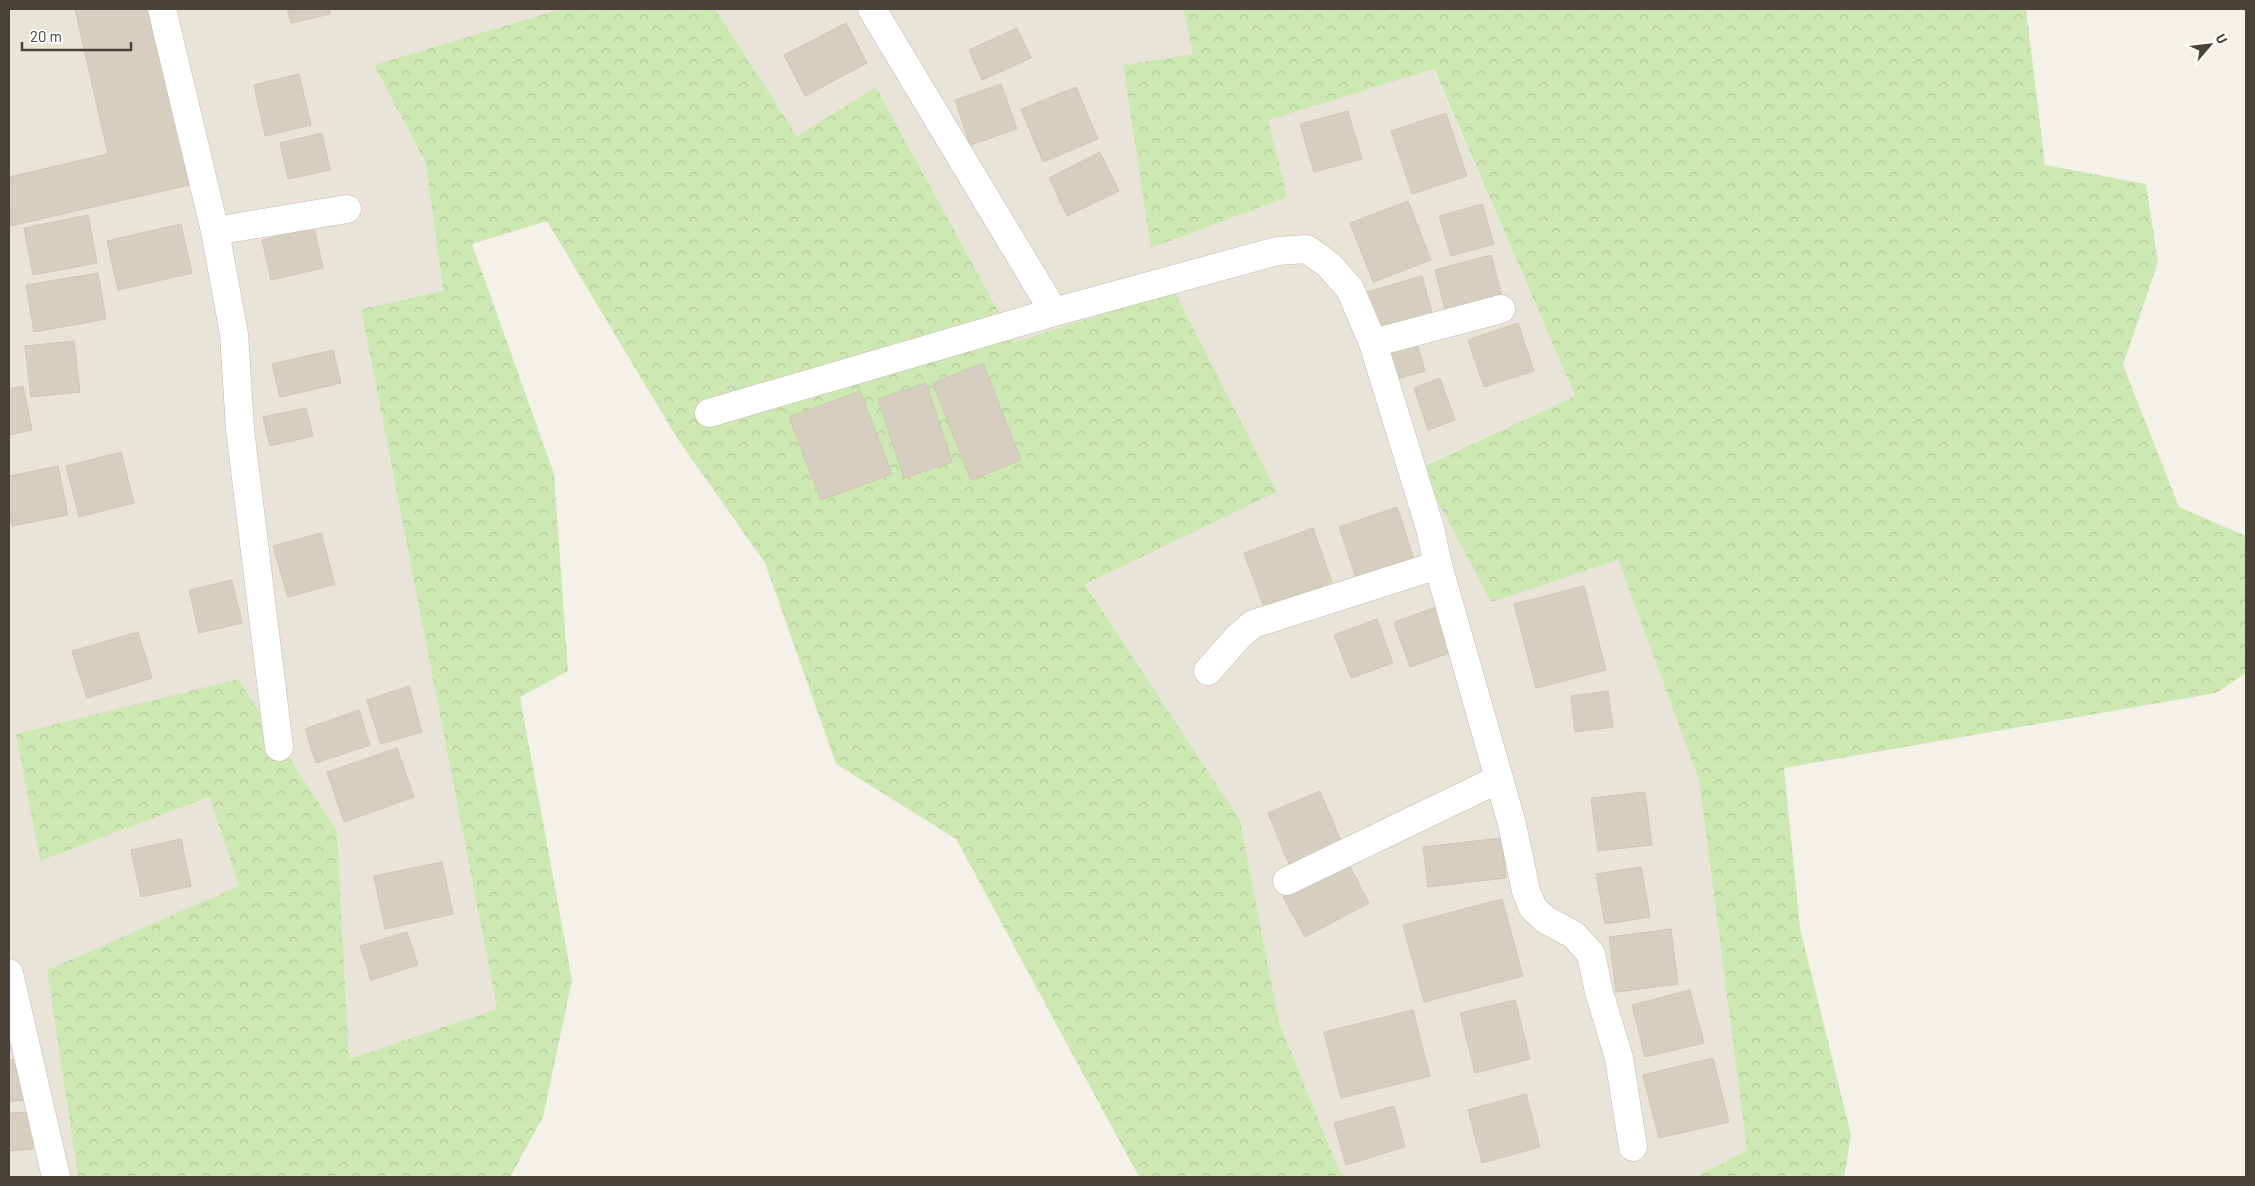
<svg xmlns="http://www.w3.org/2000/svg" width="2255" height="1186" font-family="Barlow,sans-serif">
<defs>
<pattern id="forest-crowns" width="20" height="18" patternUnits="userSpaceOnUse" patternTransform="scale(1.25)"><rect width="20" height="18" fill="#cee8b3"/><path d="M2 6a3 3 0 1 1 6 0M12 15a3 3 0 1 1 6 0" fill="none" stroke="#b2c89b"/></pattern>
</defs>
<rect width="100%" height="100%" fill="#f4f1e9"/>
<g fill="#e8e4d7">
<path d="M9 9H560L374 65 426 164 443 292 361 309 497 1009 349 1059 337 831 16 734 40 861 209 797 239 887 47 970 78 1177H9Z"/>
<path d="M715 9H1183L1193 54 1123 65 1268 120 1433 69 1575 396 1420 467 1491 601 1618 560 1699 780 1747 1150 1696 1177H1346L1339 1170 1279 1022 1240 820 1085 583 1277 492 1173 291 1015 342 876 87 797 136Z"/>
</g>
<g fill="url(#forest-crowns)">
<path d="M560 9H715L797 136 876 87 1015 342 1174 291 1277 492 1085 584 1240 820 1279 1022 1339 1170 1346 1177H1139L956 839 836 764 765 563 677 438 547 221 472 244 554 474 568 671 520 697 572 980 543 1117 510 1177H78L47 970 239 886 209 797 40 861 16 734 238 679 337 831 349 1059 497 1009 361 309 443 291 426 164 374 65Z"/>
<path d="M1183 9H2026L2045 165 2146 184 2158 262 2123 365 2179 507 2246 536V673L2216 693 1784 768 1800 928 1851 1135 1844 1177H1696L1747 1150 1699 780 1618 560 1491 602 1420 468 1575 396 1434 69 1268 120 1287 197 1151 248 1123 65 1193 54Z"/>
</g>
<g fill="#d6cebf" stroke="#d1c6b2">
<path d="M75 9H148L189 185 10 226 9 177 108 154Z"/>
<path d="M287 9H329L330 14 291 23Z"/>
<path d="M846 23 867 63 805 96 784 55Z"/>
<path d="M1017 28 1031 58 982 80 969 50Z"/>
<path d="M299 74 311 125 265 136 254 85Z"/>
<path d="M1001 84 1017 129 970 145 955 100Z"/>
<path d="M1076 87 1098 139 1043 162 1021 109Z"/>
<path d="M1348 111 1362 159 1314 172 1300 124Z"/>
<path d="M1446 113 1467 176 1412 194 1391 131Z"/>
<path d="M322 133 330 170 288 179 280 143Z"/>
<path d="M1100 152 1119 191 1067 216 1049 178Z"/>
<path d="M1408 201 1431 260 1373 282 1350 223Z"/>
<path d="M1482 204 1494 244 1451 256 1439 216Z"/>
<path d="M88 215 97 263 33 275 24 228Z"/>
<path d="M181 224 192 273 118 290 107 241Z"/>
<path d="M314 228 323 268 271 280 262 240Z"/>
<path d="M1491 255 1502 296 1445 310 1435 270Z"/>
<path d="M98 273 106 319 34 332 26 285Z"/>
<path d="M1422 276 1433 316 1379 332 1367 292Z"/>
<path d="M1518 323 1534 371 1484 387 1468 340Z"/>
<path d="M1416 339 1425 371 1396 379 1387 347Z"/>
<path d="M74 341 80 392 31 397 25 346Z"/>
<path d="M333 350 341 383 280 397 272 364Z"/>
<path d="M983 363 1021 460 971 480 933 383Z"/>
<path d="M1440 378 1455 420 1428 430 1414 388Z"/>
<path d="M926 383 952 462 904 478 878 399Z"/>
<path d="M23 386 32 430 9 435V389Z"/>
<path d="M860 391 892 474 821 500 789 417Z"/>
<path d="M306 408 313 436 270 446 263 417Z"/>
<path d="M121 452 134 503 79 517 66 466Z"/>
<path d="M58 466 68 515 12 526 9 513V476Z"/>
<path d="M1397 507 1414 559 1356 578 1339 527Z"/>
<path d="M1313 528 1332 582 1264 607 1244 553Z"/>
<path d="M321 533 335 584 288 597 273 546Z"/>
<path d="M232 580 242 623 199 633 189 590Z"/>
<path d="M1584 586 1606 670 1536 688 1514 604Z"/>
<path d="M1439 606 1455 651 1410 667 1394 622Z"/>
<path d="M1377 619 1393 663 1351 678 1334 635Z"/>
<path d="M138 632 152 678 87 698 72 651Z"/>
<path d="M409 686 422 732 381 744 367 700Z"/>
<path d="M1608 691 1613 727 1575 732 1571 696Z"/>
<path d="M359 710 370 745 316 763 305 729Z"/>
<path d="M397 748 414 797 344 822 327 772Z"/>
<path d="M1320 791 1344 848 1291 869 1268 813Z"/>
<path d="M1645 792 1652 845 1598 851 1591 798Z"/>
<path d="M1501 838 1506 878 1428 887 1423 847Z"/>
<path d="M181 839 191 886 141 897 131 850Z"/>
<path d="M442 862 453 914 385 929 374 876Z"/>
<path d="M1348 863 1369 903 1305 937 1283 897Z"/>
<path d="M1641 867 1650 917 1605 924 1596 874Z"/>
<path d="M1502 899 1523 976 1424 1002 1403 925Z"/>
<path d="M1671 929 1678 984 1616 992 1609 937Z"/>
<path d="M407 932 418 965 371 980 360 946Z"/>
<path d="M1690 990 1704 1043 1645 1057 1632 1005Z"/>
<path d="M1515 1000 1530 1059 1475 1073 1460 1013Z"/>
<path d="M1413 1010 1430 1076 1341 1098 1324 1032Z"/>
<path d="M9 1024 14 1049 9 1050Z"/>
<path d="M1713 1058 1729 1122 1659 1138 1643 1075Z"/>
<path d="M16 1059 23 1100 9 1102V1060Z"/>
<path d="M1526 1094 1540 1147 1482 1163 1468 1110Z"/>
<path d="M1394 1106 1405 1147 1346 1165 1334 1123Z"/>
<path d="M30 1112 33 1149 9 1151V1113Z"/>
</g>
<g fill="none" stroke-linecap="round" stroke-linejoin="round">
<defs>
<g id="minor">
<path d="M162 9 215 231 234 334 240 429 279 747"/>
<path d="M872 9 1054 312"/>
<path d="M215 231 347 209"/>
<path d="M1373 343 1501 309"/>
<path d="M709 413 1054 312 1277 251 1307 249 1329 265 1350 289 1373 343 1430 528 1438 565 1512 824 1526 891 1533 908 1546 920 1574 935 1591 954 1599 992 1619 1058 1633 1147"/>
<path d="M1208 671 1238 637 1253 624 1438 565"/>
<path d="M1287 881 1499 779"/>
<path d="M9 973 56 1177"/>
</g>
</defs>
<use href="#minor" stroke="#c0baac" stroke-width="29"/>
<use href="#minor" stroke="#fff" stroke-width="28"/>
</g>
<rect width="2255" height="1186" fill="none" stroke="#484237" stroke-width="20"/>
<g transform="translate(2210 45) rotate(62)" stroke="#ffffff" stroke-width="4" paint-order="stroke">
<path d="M0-4L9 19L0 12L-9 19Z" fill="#484237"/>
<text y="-8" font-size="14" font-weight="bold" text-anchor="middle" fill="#484237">U</text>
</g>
<path d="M22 42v8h109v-8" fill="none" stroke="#484237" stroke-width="2.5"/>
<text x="30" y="42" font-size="15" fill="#484237" stroke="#ffffff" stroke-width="4" paint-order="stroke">20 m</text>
</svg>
